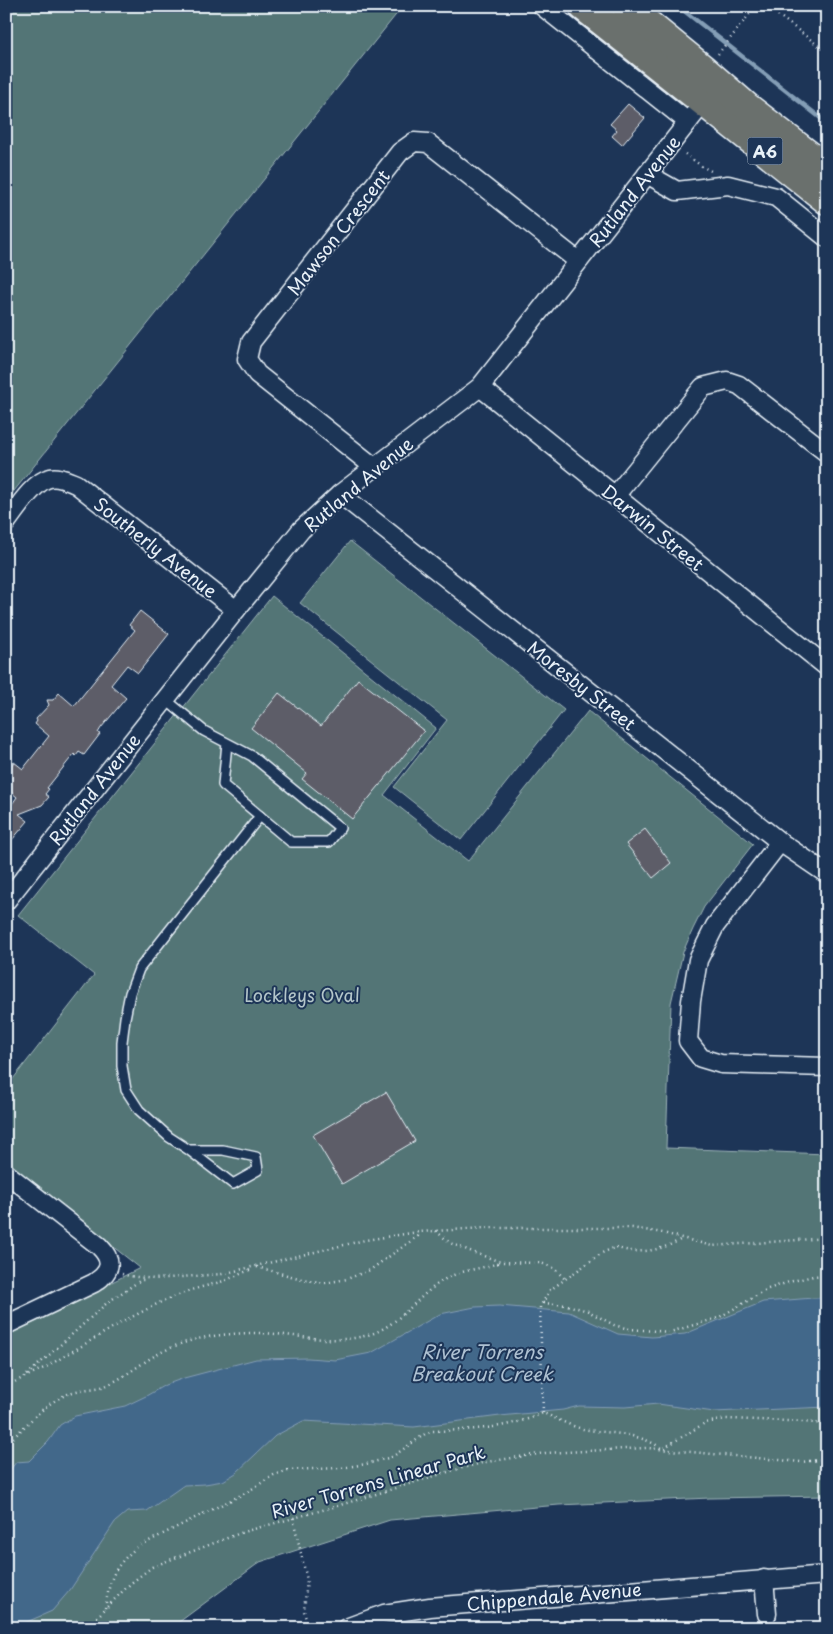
<svg xmlns="http://www.w3.org/2000/svg" width="833" height="1634" font-family="'Playpen Sans',sans-serif">
<rect width="100%" height="100%" fill="#1d3557"/>
<filter id="ink" filterUnits="userSpaceOnUse"><feTurbulence type="fractalNoise" baseFrequency=".02" numOctaves="2"/><feDisplacementMap in="SourceGraphic" scale="10" xChannelSelector="R" yChannelSelector="G"/><feConvolveMatrix kernelMatrix="1 2 1 2 8 2 1 2 1" color-interpolation-filters="sRGB"/></filter>
<g filter="url(#ink)">
<g fill="#527576" stroke="#9db3b7">
<path d="M6 6H403L6 501Z"/>
<path d="M350 541 564 710 461 840 394 787 447 720 300 603Z"/>
<path d="M272 596 436 728 384 795 468 861 588 711 753 844 704 907 693 929 683 952 671 1003 666 1148 827 1154V1496L710 1498 559 1505 390 1520 260 1562 171 1628H6V1335L140 1268 6 1162V1088L94 975 18 915Z"/>
</g>
<path fill="#42678a" stroke="#849eb6" d="M813 1298H827V1407L714 1412 658 1404 625 1407 579 1406 563 1410 500 1416 414 1427 303 1421 275 1436 236 1473 223 1481 205 1484 184 1485 147 1511 127 1512 115 1522 70 1590 52 1611 13 1628H6V1476L16 1462 29 1461 48 1442 60 1425 75 1416 125 1406 146 1396 165 1385 184 1378 256 1359 308 1358 335 1360 371 1353 440 1314 475 1307 499 1306 569 1312 618 1334 652 1337 685 1334 763 1302Z"/>
<g fill="none" stroke-linecap="round" stroke-linejoin="round">
<path stroke="#849eb6" stroke-width="4.5" d="M678 6 827 123"/>
</g>
<g fill="#5d5d67" stroke="#e8f1f8">
<path d="M628 104 645 118 622 145 612 136 617 130 610 124Z"/>
<path d="M140 611 169 634 138 673 127 665 111 685 126 698 101 728 98 733 100 734 84 755 79 752 76 756 74 754 47 788 49 789 45 794 49 797 42 805 19 814 28 821 6 847V803L10 807 17 797 6 788V771L14 762 23 769 49 736 35 724 37 721 36 719 49 705 47 700H53L59 693 74 706 135 630 129 625Z"/>
<path d="M358 679 424 731 352 819 302 779 307 773 251 728 279 693 321 726Z"/>
<path d="M645 829 671 863 653 878 626 844Z"/>
<path d="M386 1092 415 1141 342 1184 313 1135Z"/>
</g>
<g fill="none" stroke-linecap="round" stroke-linejoin="round">
<defs>
<g id="lane">
<path d="M165 699 204 731 252 756 340 828 329 842H291L223 785 227 743"/>
<path d="M189 1150 233 1184 258 1170 256 1157 223 1150H189L169 1137 139 1110 126 1090 122 1066V1042L125 1018 130 993 139 969 260 816"/>
</g>
<g id="street">
<path d="M542 6 688 122"/>
<path d="M647 174 677 191 728 185 776 197 827 238"/>
<path d="M480 387 827 667"/>
<path d="M374 467 257 374 247 359 251 342 400 152 414 142 428 143 578 261"/>
<path d="M340 494 780 842 827 874"/>
<path d="M615 496 703 387 727 381 739 385 827 453"/>
<path d="M6 523C16 510 34 481 50 478 59 476 68 481 76 484L236 610"/>
<path d="M780 842 715 926 698 960 691 1001 688 1041 701 1058 721 1064 827 1067"/>
<path d="M6 901 236 610 301 530 340 494 480 387 703 103"/>
<path d="M6 1173 99 1246C114 1261 111 1272 94 1283L6 1325"/>
<path d="M764 1579 767 1614"/>
<path d="M346 1628 384 1614 430 1607 827 1575"/>
</g>
<g id="primary">
<path d="M583 6 827 200"/>
<path d="M626 6 702 68 747 107 827 169"/>
</g>
</defs>
<use href="#lane" stroke="#e8f1f8" stroke-width="12"/>
<use href="#street" stroke="#e8f1f8" stroke-width="21"/>
<use href="#primary" stroke="#e8f1f8" stroke-width="31"/>
<g stroke="#e8f1f8" stroke-width="2.5" stroke-dasharray="1 4" stroke-linecap="butt">
<path d="M766 6 827 52"/>
<path d="M718 54 756 6"/>
<path d="M685 154 703 167 711 171"/>
<path d="M436 1231 450 1243 475 1253 501 1262 541 1263 554 1268 565 1279"/>
<path d="M257 1267 302 1279 325 1283 347 1279 370 1270 418 1236V1232"/>
<path d="M122 1274 129 1276 154 1279 222 1274 365 1240 418 1232 484 1228H632L663 1233 712 1246 827 1238"/>
<path d="M543 1303 567 1305 588 1311 614 1325 629 1329 670 1332 718 1318 768 1289 789 1282 813 1276 827 1275"/>
<path d="M27 1375 108 1302 141 1280H147"/>
<path d="M6 1386 46 1367 124 1321 161 1302 191 1290 224 1281 252 1269"/>
<path d="M543 1413 540 1307 550 1290 602 1253 616 1247C636 1256 665 1250 683 1238"/>
<path d="M6 1445C27 1425 44 1403 70 1393 82 1388 96 1390 107 1385 128 1376 145 1359 166 1350 193 1337 221 1334 251 1333 289 1332 330 1346 368 1335 400 1326 418 1294 447 1278 464 1269 483 1269 501 1262"/>
<path d="M293 1518 307 1580 304 1611 308 1628"/>
<path d="M105 1608C111 1576 112 1569 137 1547L247 1492 274 1475 288 1470 341 1468 366 1464 392 1457 425 1434 433 1431C471 1430 508 1429 543 1413 556 1418 570 1426 583 1429 609 1434 640 1432 662 1449L705 1423 726 1419 790 1421 827 1424"/>
<path d="M86 1628 131 1583 152 1567 167 1561 243 1532 337 1506 451 1471 486 1462 545 1453 647 1448 801 1462 827 1459"/>
</g>
<use href="#lane" stroke="#1d3557" stroke-width="9"/>
<use href="#street" stroke="#1d3557" stroke-width="18"/>
<use href="#primary" stroke="#6b706d" stroke-width="28"/>
</g>
</g>
<g text-anchor="middle" dominant-baseline="central" stroke-width="4" stroke-linejoin="round" paint-order="stroke">
<rect fill="#1d3557" stroke="#abb9c8" stroke-width="1" x="747.5" y="137.5" width="35" height="27" rx="4"/>
<g font-size="16" font-weight="bold" fill="#e8f1f8">
<text x="765" y="151">A6</text>
</g>
<g font-size="18" fill="#e8f1f8" stroke="#1d3557">
<text transform="translate(634 191) rotate(-52)">Rutland Avenue</text>
<text transform="translate(338 232) rotate(-52)">Mawson Crescent</text>
<text transform="translate(358 484) rotate(-40)">Rutland Avenue</text>
<text transform="translate(653 527) rotate(39)">Darwin Street</text>
<text transform="translate(156 547) rotate(38)">Southerly Avenue</text>
<text transform="translate(582 685) rotate(38)">Moresby Street</text>
<text transform="translate(94 789) rotate(-52)">Rutland Avenue</text>
<text transform="translate(378 1481) rotate(-16)">River Torrens Linear Park</text>
<text transform="translate(554 1596) rotate(-5)">Chippendale Avenue</text>
</g>
<g font-size="18" fill="#b4c6ca" stroke="#1d3557">
<text x="302" y="994">Lockleys Oval</text>
</g>
<g font-size="19" font-style="italic" fill="#aec1d2" stroke="#1d3557">
<text x="482" y="1351">River Torrens<tspan x="482" dy="22">Breakout Creek</tspan></text>
</g>
</g>
<rect width="833" height="1634" fill="none" stroke="#1d3557" stroke-width="25"/>
<rect x="12" y="12" width="808" height="1609" fill="none" stroke="#e8f1f8" stroke-width="2" filter="url(#ink)"/>
</svg>
